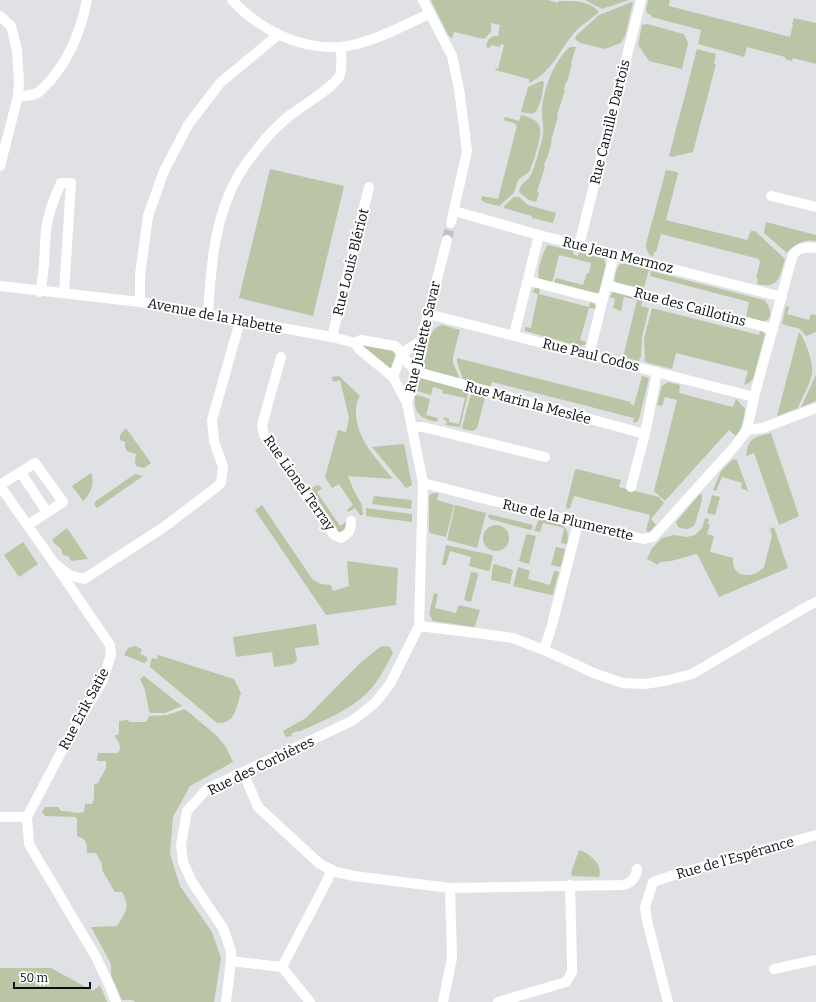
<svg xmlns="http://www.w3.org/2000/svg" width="816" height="1002" font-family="Bitter,serif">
<rect width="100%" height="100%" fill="#dfe1e5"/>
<g fill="#bac5a5">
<path d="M431 0H548L558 3 559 1C573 1 589 0 599 12L598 13C592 18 579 27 574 33 559 51 551 73 529 83V79L495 70 496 68 498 69 504 45 501 44 500 47 491 45 490 48 486 47 488 40 493 36H498L500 25 491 23V32L484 39 454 32 452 38 448 35Z"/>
<path d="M585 0H629L602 9Z"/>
<path d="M648 0H670L669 6 790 37 793 24H792L794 18 816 23V64L793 58 792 61 785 59V57L747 47 744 57 698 44 701 30 651 17V15L647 13 646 10Z"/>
<path d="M632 2 633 3 625 36 621 43 605 49 580 43 575 39 576 36 599 15Z"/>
<path d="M647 24 684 34 688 43 682 69 649 61 638 45 642 25Z"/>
<path d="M570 47H576L571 63 572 64 567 82H566L564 89 565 90 557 115 558 116 551 141H552L547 159H546L544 166 545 167 537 192 539 193 536 202 529 200 519 192C520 184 524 183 529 178 533 172 535 164 537 158 539 150 542 142 543 134 544 127 542 120 542 113 542 92 554 60 570 47Z"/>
<path d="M697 49 716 54 714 63 716 64 693 152 671 157 669 156Z"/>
<path d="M541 81H543L544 83 541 100 537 110 533 114 521 112 528 87Z"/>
<path d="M521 115C541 120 543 126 538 145 536 153 534 160 531 167L530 171 518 180 514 193 499 206 486 203 481 200 482 196 498 199 517 126 515 125 516 124 504 120 505 117 519 121Z"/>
<path d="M270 169 344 186 313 316 239 298Z"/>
<path d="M666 170 677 172 678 174 666 220 747 240 751 231H755L785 259C779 277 780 289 757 284L758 278H756L760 262 759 259 661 234 656 252H654L653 257C648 254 646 250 646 244Z"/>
<path d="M514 197H519L528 205 556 213 553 223 532 218V216L504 208V206Z"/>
<path d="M766 222 816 235V241C803 239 796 244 787 253L764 233Z"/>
<path d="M548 245 574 251 573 254 578 256 579 252 604 259 606 265 599 292 596 294 554 283 556 278 583 285 587 273H589L591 263 559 255 552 283 539 279C536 271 543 251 548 245Z"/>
<path d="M620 264H627L649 270 643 291 615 283C614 278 616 268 620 264Z"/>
<path d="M651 271 764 300C769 304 775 318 765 321 760 322 751 319 746 318L749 302 650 276Z"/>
<path d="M536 287 540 288 539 294 589 307 591 301 596 306V309L589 308 580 340 586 342 585 345 579 346 525 331V327L531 328 538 294 532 292Z"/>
<path d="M613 292 643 300 641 306 649 308 642 337 641 357 639 361 623 357 637 300 624 297 621 311 613 308 615 299 610 297Z"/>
<path d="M786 306 789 307 787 314 809 320 811 314 816 315V332L806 336 800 329 782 324Z"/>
<path d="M652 308 759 335 760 330 765 334 753 379 749 383 744 385 748 371 676 353 672 369 645 362 644 338Z"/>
<path d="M442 325 460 330 453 357V363L460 379 425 369 424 366C425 354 428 327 442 325Z"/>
<path d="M799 332C805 339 814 364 812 373 810 385 802 397 798 408L777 416Z"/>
<path d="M359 344 392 349 396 356 392 370Z"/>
<path d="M457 358 631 402 630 404 634 405 642 376 649 378 639 419 637 422 633 423 634 418 492 382 490 389 464 382 457 362Z"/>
<path d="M816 375V401L801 407Z"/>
<path d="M339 376 360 396C358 399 356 404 356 408 354 437 376 458 393 479L348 476 354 491 362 505 363 515H360L355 508 348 512 347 510 353 505 339 484 332 488 325 477 338 430 346 432 349 418 340 380 333 382 332 377Z"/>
<path d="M422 378 469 390 460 427 446 425 447 422 443 418 444 417 449 419V422L459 424 465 398 442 393 443 390 433 387 431 395 417 391 419 379Z"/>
<path d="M668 382 680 385 679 393 733 407 736 399 738 401 745 409C744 418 742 429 736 436L729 430 665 501 654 491 677 400 665 397 662 406 657 405 662 386Z"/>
<path d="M472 390 486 394 477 428 473 431 463 429 462 427Z"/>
<path d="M417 395 430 399 426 415 438 418 437 421 436 422C421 418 413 414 415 396Z"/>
<path d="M126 428 151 463 144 468 136 466 135 462 136 454 127 451 125 447V442L120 440V435Z"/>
<path d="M771 433 799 516 779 525 754 453 746 456C748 437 756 437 771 433Z"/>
<path d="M404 444 412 485 406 488 372 447Z"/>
<path d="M733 459 737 460 748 491 741 488 742 483 722 477 716 491 713 490 721 471Z"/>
<path d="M577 469 621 480 619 487 659 497 664 503 651 519 656 525 649 532 646 531 650 515 574 496 570 508 567 509 566 506 575 470Z"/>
<path d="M91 473C95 484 91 493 83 501L72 486Z"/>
<path d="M135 474 143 476 97 508 94 504 96 501Z"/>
<path d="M318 485 322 488 317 492 340 526 346 522V530L338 533V530L313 492 309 491 311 488Z"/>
<path d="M433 493H439L437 500 454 505 446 537 430 533 429 531V496L431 494Z"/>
<path d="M702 494V500L695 524C691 530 684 530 678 527L676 522 699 495Z"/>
<path d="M712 495 720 497 715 515 707 513Z"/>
<path d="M374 496 412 500 411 509 372 504Z"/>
<path d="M262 505 313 580 321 584 331 585 333 591 349 586 347 561 398 568 396 605 326 615 255 510Z"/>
<path d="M455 505 486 513 477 548 447 540Z"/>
<path d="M366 508 412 514V522L366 516Z"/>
<path d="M489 514 533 525 532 529 530 530 490 519 488 517Z"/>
<path d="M705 518 709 519 708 524 710 525 707 534 714 536 710 552 733 558C731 579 754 579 764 567L772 536 770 529 774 527 788 568 719 597 697 554 671 561 660 562 658 565 647 559 652 548 662 538 674 535 687 537 695 535 702 528Z"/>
<path d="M539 519C556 523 572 522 567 544L561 543 564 528 543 523 540 532 535 531V529Z"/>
<circle cx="496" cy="538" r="13"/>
<path d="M67 528 88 559 71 561 68 556 63 555 61 549 53 542V539Z"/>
<path d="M527 534 536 536 529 564 519 561 526 535Z"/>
<path d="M23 542 38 564 19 577 4 555Z"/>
<path d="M446 545 492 555 493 556 490 570 488 571 469 566 471 557 450 551 446 565H442Z"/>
<path d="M556 547 565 549 561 566 559 567 551 565Z"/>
<path d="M495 564 513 570 510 584 491 580 493 565Z"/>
<path d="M518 567 530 571 528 579 550 585 554 571 559 572 553 594 551 595 513 586Z"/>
<path d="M471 572 477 573 478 575 471 602 464 600Z"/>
<path d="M434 593 438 594 435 608 456 613 459 605 480 610 475 626 474 627 433 621 429 614Z"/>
<path d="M316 624 319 645 295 648 297 660 293 664 274 667 272 652 236 657 233 637Z"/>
<path d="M135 646 142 649 140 654 147 657V661L144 663 124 655 128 648Z"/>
<path d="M384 646 390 647 393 653C386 666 379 681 368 692 349 711 323 721 298 732L297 731 291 734 292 736 286 737 283 731 306 718 359 664 380 647Z"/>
<path d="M158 655 234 679 241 693C236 707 236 724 217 723L150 667V664L152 658 157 659Z"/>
<path d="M144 676 182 706 165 713H151L149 711 145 690 140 679Z"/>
<path d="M185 709 217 736 226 747 233 762 190 786 173 817 170 854 180 886 212 932 221 958 214 1002H136L132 1000H122L111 975V964L91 927 117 926C125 913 131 907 122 892H115L102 870V864L96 853H87C87 842 87 840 77 836V819L75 817 45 816 42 812 45 807H58L61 811C70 811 76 814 84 812L85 804H92L94 799V784L98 783 106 768V761H97L98 753H118C121 749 120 743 117 739H116L115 735H118L119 732V721L128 720 129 722H146L149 716 167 715Z"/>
<path d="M579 850C591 854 603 865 599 877L572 876 571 873Z"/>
<path d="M0 968H51L93 991 100 985 107 1002H0Z"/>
</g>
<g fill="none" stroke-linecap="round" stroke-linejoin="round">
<path stroke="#bfc1c5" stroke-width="10" stroke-dasharray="10 5" stroke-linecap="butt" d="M447 240 451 223"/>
<g stroke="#fff" stroke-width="10">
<path d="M232 0C259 29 299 50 341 47 369 44 403 26 429 14"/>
<path d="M423 0 452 56 459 89 467 151 451 223"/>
<path d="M0 16 11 26 17 50 19 82 18 96 0 166"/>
<path d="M18 96C25 96 33 96 39 92 43 89 46 84 50 81 70 58 81 30 87 0"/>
<path d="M771 196 816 207"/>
<path d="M454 211 539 235 782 297"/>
<path d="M579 245 641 0"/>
<path d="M529 281 603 300"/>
<path d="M607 285 773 329"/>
<path d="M0 286 140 302 332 337 355 343 361 340 367 341 395 346 399 350 409 364 421 373 645 434"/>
<path d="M40 292C45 271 44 251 46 230 48 213 54 198 61 183H71L64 293"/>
<path d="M140 302V275L148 216 164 171 188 125 220 83 278 35"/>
<path d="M208 314C211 266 214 218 238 176 252 154 268 133 289 116 303 105 329 91 339 77 343 69 341 56 341 47"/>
<path d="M428 314 754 397"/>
<path d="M514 335 539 235"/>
<path d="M332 337 369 187"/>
<path d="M355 343 360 350 393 377 407 403"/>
<path d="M589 355 614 254"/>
<path d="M281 357 262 425 264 435 334 535 341 538C349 534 351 530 351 521"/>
<path d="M413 369C418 362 425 350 421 341L447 240"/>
<path d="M393 377 402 353 421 341"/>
<path d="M412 427H423L545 457"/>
<path d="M747 430 763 428 816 408"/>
<path d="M21 473 47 512"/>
<path d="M423 483 643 539 653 537 735 446 747 430 754 397 793 254C800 247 807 247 816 248"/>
<path d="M0 485 35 463 63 502 28 525"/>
<path d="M0 486 54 563 69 575 84 579 164 527 218 486 221 482 223 467 214 441 212 420 240 321"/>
<path d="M631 487 645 434 657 372"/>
<path d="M54 563 110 645 111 655 103 680 65 745 27 817 29 844 96 957 111 989 116 1002"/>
<path d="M419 626 484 634 513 638 544 650 596 674 623 683 645 684 669 680 692 674 806 607 816 602"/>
<path d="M544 650 552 625 578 523"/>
<path d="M243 772 258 807 320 864 336 872 354 876 450 888 623 885C632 883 636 878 637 869"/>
<path d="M0 817H27"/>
<path d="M231 961 282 967 310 1002"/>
<path d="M282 967 327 881 331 870"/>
<path d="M774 969 816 960"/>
<path d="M226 1002 231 961V951L223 928 192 882 183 862 181 845 187 811 207 789 352 721 375 703 390 684 419 626 423 483 407 403 415 375 413 369"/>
<path d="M443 1002 452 958 450 888"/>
<path d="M498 1002 566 982 572 972V962L570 885"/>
<path d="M668 1002 647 921 645 907 653 882 674 875 816 835"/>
</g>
</g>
<g text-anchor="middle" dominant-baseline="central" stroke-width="4" stroke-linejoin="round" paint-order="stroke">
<g font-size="14" fill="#0c0d0e" stroke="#fff">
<text transform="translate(610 122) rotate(-76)">Rue Camille Dartois</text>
<text transform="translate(618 255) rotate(14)">Rue Jean Mermoz</text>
<text transform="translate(351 262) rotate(-76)">Rue Louis Blériot</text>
<text transform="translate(690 307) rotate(15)">Rue des Caillotins</text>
<text transform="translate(215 316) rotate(11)">Avenue de la Habette</text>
<text transform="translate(423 337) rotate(-77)">Rue Juliette Savar</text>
<text transform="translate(591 355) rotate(14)">Rue Paul Codos</text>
<text transform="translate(528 403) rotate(15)">Rue Marin la Meslée</text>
<text transform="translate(299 483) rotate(55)">Rue Lionel Terray</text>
<text transform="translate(568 520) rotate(14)">Rue de la Plumerette</text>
<text transform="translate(84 709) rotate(-62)">Rue Erik Satie</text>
<text transform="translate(261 766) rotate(-26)">Rue des Corbières</text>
<text transform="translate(735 858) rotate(-16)">Rue de l'Espérance</text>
</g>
</g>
<path d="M14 982v6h76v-6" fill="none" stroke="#0c0d0e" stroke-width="2"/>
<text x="20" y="982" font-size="12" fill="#0c0d0e" stroke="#ffffff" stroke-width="3" paint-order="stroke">50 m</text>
</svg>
